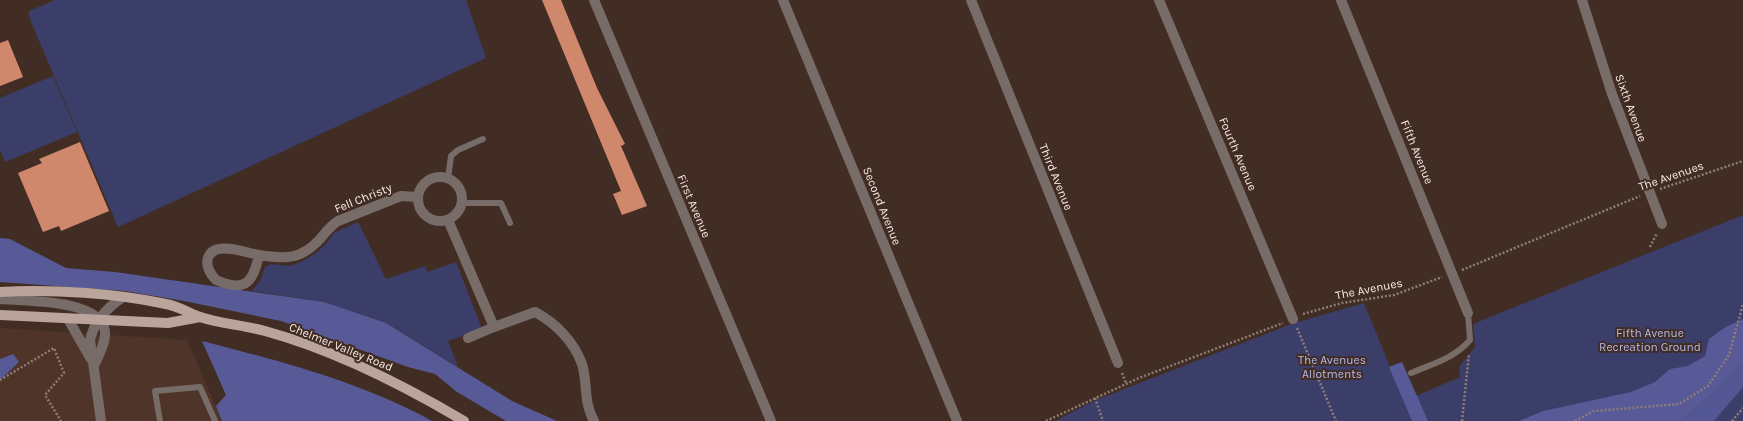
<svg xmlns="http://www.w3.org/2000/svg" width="1743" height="421" font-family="Karla,sans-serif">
<rect width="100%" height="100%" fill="#422d25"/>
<path fill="#4f3429" d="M0 328 187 340 222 421H0Z"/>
<g fill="#3c3e6a">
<path d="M55 0H466L486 58 118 227 29 17V11Z"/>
<path d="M53 76 77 132 5 162 0 150V98Z"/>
<path d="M1743 215V421H1428L1416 396 1460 377 1459 367 1475 347 1473 324Z"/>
<path d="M358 222 386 279 425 266 427 272 456 262 482 329 448 341 458 367 386 323 324 302 252 291 260 281 265 267 271 264 290 266 301 262 316 253 326 244 334 233Z"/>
<path d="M1364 303 1412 421H1055L1096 400 1294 323Z"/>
</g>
<g fill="#575a97">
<path d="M0 238 10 239 66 268 115 272 324 302 386 323 512 401 557 421H506L457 392 435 374 408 367 281 321 184 301 125 291 0 282Z"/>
<path d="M1743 319V362L1725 382 1681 421H1519L1543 411 1631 392 1655 382 1670 369 1688 366 1705 356 1709 339 1724 328Z"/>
<path d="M202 341C280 361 361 382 432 421H222L216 406 226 395Z"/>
<path d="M13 354 19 362 0 380V359Z"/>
<path d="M1402 362 1428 421H1412L1389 367Z"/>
</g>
<path fill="#535794" d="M1743 362V387L1714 421H1681L1725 382Z"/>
<g fill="#d0886c">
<path d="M542 0H561L597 88 625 144 621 146 647 206 622 215 613 194 621 191Z"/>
<path d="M8 40 23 77 0 86V43Z"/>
<path d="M80 142 109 211 61 231 59 226 43 232 18 173 42 163 39 159Z"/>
</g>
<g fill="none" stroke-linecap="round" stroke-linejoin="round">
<g stroke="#8e7c75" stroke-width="2.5" stroke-dasharray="2 2" stroke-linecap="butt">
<path d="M1660 189 1743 161"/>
<path d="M1650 247 1657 233"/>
<path d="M1462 270 1640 196"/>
<path d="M1303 314 1342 303 1394 295 1442 277"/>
<path d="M1297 328 1336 421"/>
<path d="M1122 373 1126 383"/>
<path d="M0 380 54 348 64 373 45 395 61 421"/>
<path d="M1095 398 1103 421"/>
<path d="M1046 421 1139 378 1283 323"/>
<path d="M1462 421 1469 354"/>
<path d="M1575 421 1594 411 1679 404 1708 386 1729 355 1743 304"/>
<path d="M1732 421 1743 408"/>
</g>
<g stroke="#776c68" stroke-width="6">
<path d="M448 179 451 156 458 150 483 139"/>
<path d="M461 203H501L510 223"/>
<path d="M1411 373C1432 364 1455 358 1470 340L1468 313"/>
<path d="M160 421 155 391 200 387 215 421"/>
</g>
<g stroke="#776c68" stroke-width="10">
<path d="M594 0 771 421"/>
<path d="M783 0 957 421"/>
<path d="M971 0 1118 363"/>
<path d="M1159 0 1293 319"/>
<path d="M1341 0 1468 313"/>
<path d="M1582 0 1612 94 1662 224"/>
<circle cx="440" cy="199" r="22"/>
<path d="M448 220 494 327 535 312C556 323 574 342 582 364 588 383 583 402 594 421"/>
<path d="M259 255C246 253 214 240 208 258 205 266 211 275 216 280 246 293 253 282 259 255 285 259 301 260 320 239 326 232 330 226 338 221L401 196 418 197"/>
<path d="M0 299C24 301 103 299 105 332 106 342 99 354 95 364"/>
<path d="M68 319 91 359"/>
<path d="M468 338 494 327"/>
<path d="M101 421 90 340C94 322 108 307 123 297"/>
</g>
<g stroke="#baa49c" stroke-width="10">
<path d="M0 292C53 289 115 293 166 304 178 306 189 313 200 317 221 324 244 325 265 331 331 349 405 386 464 421"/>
<path d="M0 315 168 323 200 317"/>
</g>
</g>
<g text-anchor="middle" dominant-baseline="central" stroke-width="4" stroke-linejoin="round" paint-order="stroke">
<g font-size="12" fill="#f7e9e4" stroke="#422d25">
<text transform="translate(1631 108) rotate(70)">Sixth Avenue</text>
<text transform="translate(1417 152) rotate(68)">Fifth Avenue</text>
<text transform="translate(1238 154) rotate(67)">Fourth Avenue</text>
<text transform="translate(1671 176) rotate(-19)">The Avenues</text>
<text transform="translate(1056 177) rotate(68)">Third Avenue</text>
<text transform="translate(363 198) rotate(-22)">Fell Christy</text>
<text transform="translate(694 206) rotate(67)">First Avenue</text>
<text transform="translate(882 206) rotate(68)">Second Avenue</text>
<text transform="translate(1369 289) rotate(-11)">The Avenues</text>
<text transform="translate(341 347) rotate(22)">Chelmer Valley Road</text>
</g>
<g font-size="12" fill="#b4baef" stroke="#422d25">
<text x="1650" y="333">Fifth Avenue<tspan x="1650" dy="14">Recreation Ground</tspan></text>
<text x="1332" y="360">The Avenues<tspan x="1332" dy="14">Allotments</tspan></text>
</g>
</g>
</svg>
